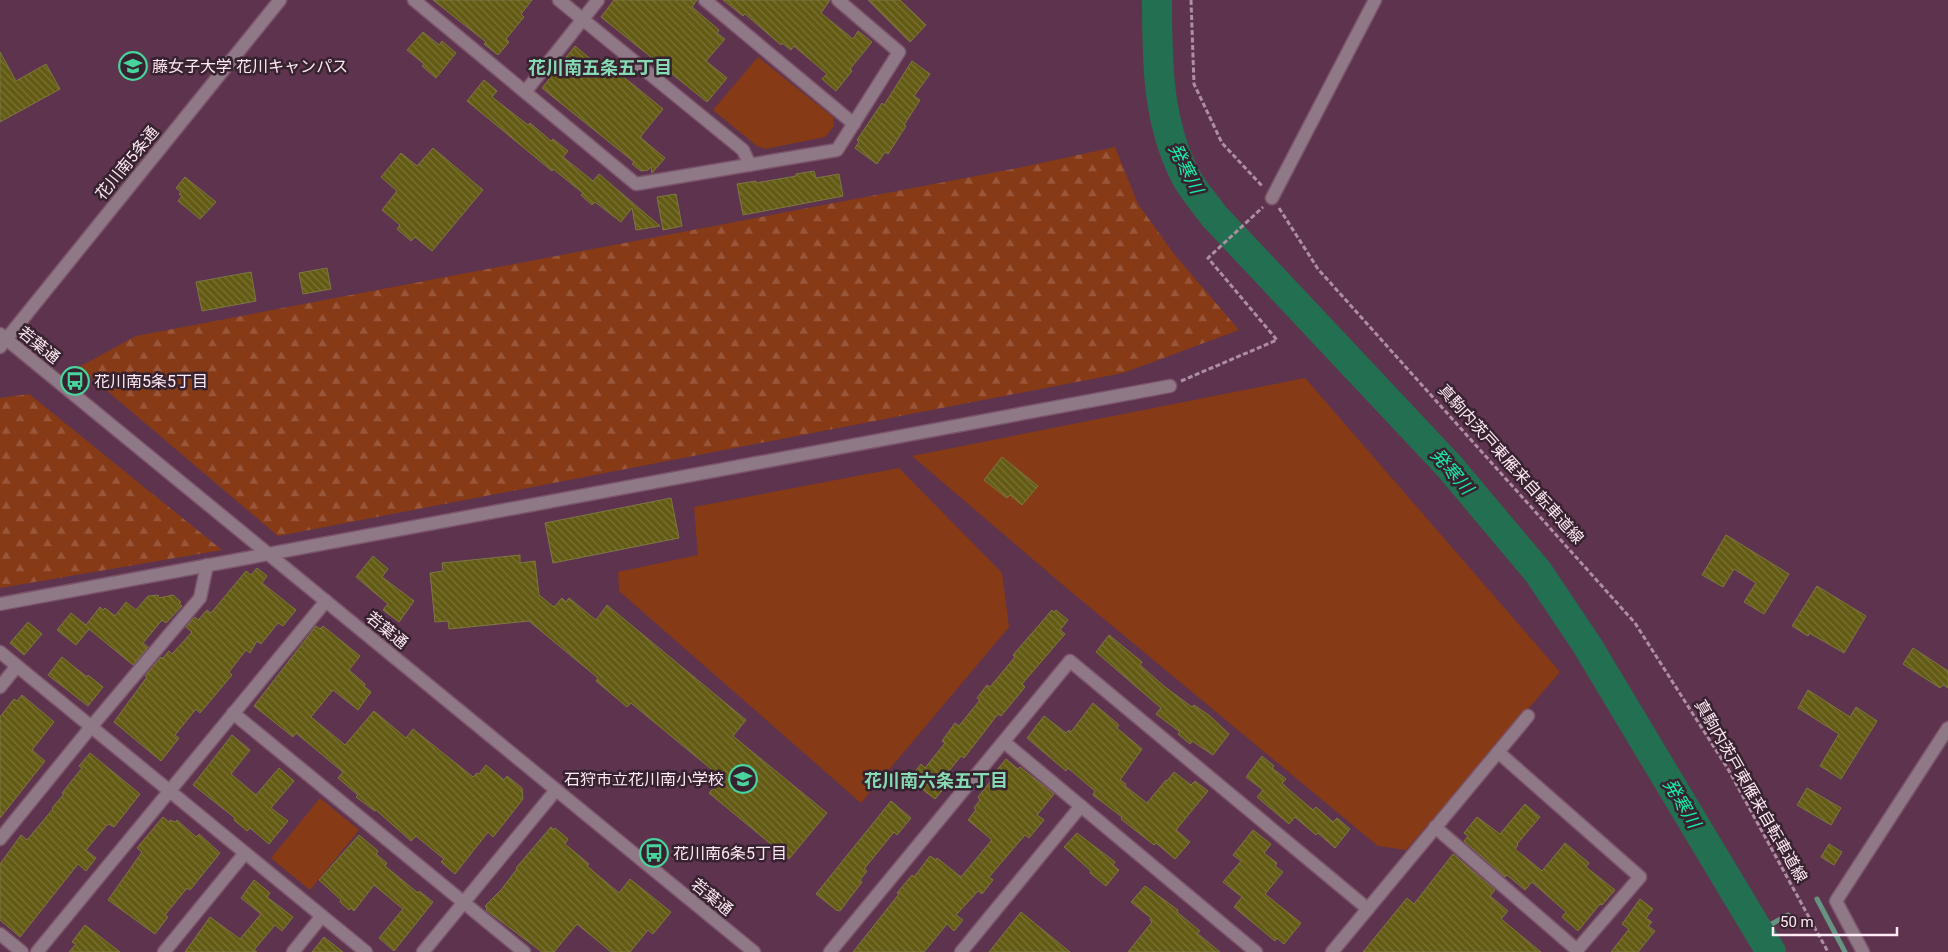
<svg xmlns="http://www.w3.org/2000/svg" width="1948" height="952" font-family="Roboto,'Noto Sans JP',sans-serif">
<defs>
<pattern id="forest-firs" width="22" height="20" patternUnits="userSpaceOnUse" patternTransform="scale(1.25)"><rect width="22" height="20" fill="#873a16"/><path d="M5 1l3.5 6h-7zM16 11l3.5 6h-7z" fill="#995638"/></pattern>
<pattern id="building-back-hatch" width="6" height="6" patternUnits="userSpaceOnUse" patternTransform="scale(1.25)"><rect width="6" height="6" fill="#635b14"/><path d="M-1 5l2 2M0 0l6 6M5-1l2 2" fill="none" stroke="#7a7337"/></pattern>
</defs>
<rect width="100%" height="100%" fill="#5e334d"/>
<g fill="#873a16">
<path d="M758 57 833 117 834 126 825 137 765 149 757 146 713 110Z"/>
<path d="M1305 378 1560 672 1406 850 1378 846 1063 585 912 456Z"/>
<path d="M899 468 1002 573 1009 627 861 803 619 591 618 572 698 555 694 507Z"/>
<path d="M320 798 359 830 310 890 271 858Z"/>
</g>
<g fill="url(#forest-firs)">
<path d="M1115 147 1138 204 1174 254 1239 330 1123 373 278 536 79 367 136 336 1018 168Z"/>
<path d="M29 394 222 550 0 588V398Z"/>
</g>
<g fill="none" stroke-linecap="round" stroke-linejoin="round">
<g stroke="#659482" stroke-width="5">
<path d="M1817 899 1845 952"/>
<path d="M1759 931 1788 915"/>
</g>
<path stroke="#236f51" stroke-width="30" d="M1157 0C1157 61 1157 123 1187 179 1195 192 1205 204 1214 216L1449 466 1538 572 1587 645 1771 952"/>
</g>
<g fill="url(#building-back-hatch)" stroke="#7c7743">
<path d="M433 0H532L521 14 524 17 506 39 509 42 498 55 484 44 486 42Z"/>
<path d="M614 0H697L692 7 719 30 717 33 725 39 706 61 727 78 707 102 601 17Z"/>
<path d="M723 0H830L821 13 853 39 858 31 872 42 850 69 852 71 836 91 822 79 827 74 794 46 791 50 782 43 781 45 745 14 743 16Z"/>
<path d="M868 0H900L926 25 910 42Z"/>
<path d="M423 32 439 45 442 41 456 53 436 78 422 66 424 64 407 50Z"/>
<path d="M575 46 600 67 604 61 663 109 641 136V138L665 158 652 173 651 167 648 170 641 171 632 164 634 162 542 88Z"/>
<path d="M0 52 16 81 46 64 60 89 0 122Z"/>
<path d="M912 61 930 74 914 96 920 100 904 125 906 126 888 154 885 152 877 164 855 148 859 142 857 140 882 103 884 105Z"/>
<path d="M484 80 497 91 492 97 528 125 530 123 551 141 553 139 568 151 563 157 593 181 599 174 660 226 636 230 632 208 621 222 595 202 592 205 581 195 583 193 553 169 552 171 467 101Z"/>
<path d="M433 148 483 190 432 251 415 237 411 241 397 229 400 225 382 210 397 191 381 177 401 153 417 166Z"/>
<path d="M814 171 816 178 839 174 843 196 743 215 737 184 756 181V183L796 176V174Z"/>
<path d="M185 177 216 202 200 219 178 201 182 196 179 194 181 192 176 188Z"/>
<path d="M676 194 682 226 663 230 657 197Z"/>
<path d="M327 268 331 289 303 294 299 273Z"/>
<path d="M251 272 256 301 202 311 196 282Z"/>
<path d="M1002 457 1038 486 1022 505 1010 495 1007 498 984 480Z"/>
<path d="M671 498 679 538 553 563 545 523Z"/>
<path d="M1726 535 1789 574 1764 614 1744 602 1756 583 1734 569 1723 587 1702 575Z"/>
<path d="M520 555V563L535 561 539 595 554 607 562 598 566 602 569 598 596 620 607 605 746 720 733 736 827 813 789 859 709 793 722 778 631 703 627 707 596 681 598 678 529 621 449 629 448 621 435 622 430 573 443 571 442 563Z"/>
<path d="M373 556 388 569 382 577 414 601 399 622 383 610 388 604 356 577Z"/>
<path d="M257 568 267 576 262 583 296 610 283 626 278 623 261 644 257 641 250 653 246 650 229 672 232 675 200 713 196 709 175 735 179 738 161 761 114 722 147 677 145 676 161 657 162 659 169 651 172 654 192 632 186 627 195 617 198 620 207 610 211 613 246 571 251 575Z"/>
<path d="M1817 586 1866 616 1844 653 1809 633 1808 636 1792 626Z"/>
<path d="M158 595 159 598 173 595 181 602 179 603 182 606 166 623 162 620 143 643 148 647 133 665 89 629 76 645 57 630 71 613 86 625 100 607 103 610 105 608 115 616 126 602 136 610 148 596Z"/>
<path d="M1052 610 1054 612 1056 610 1068 620 1060 630 1065 634 1022 684 1025 687 1001 716 998 714 964 758 961 756 941 781 947 785 935 799 909 779 921 764 925 768 945 743 942 741 955 723 959 726 980 700 977 698 987 685 990 687 1015 657 1013 655Z"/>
<path d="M28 622 42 634 24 655 10 643Z"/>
<path d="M316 626 320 629 323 626 360 656 349 670 365 684 364 686 371 692 358 710 333 690 311 717 345 745 374 711 406 738 413 729 473 777 477 773 479 774 486 765 504 780 507 776 522 788 523 799 505 822 493 837 488 832 455 874 441 862 444 859 416 836 411 841 376 810 375 811 356 797 358 795 338 778 343 772 296 733 293 737 254 706Z"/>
<path d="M1109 635 1142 662 1140 665 1165 687 1192 707 1194 705 1210 716 1229 734 1213 755 1192 741 1190 744 1178 734 1180 732 1156 714 1161 708 1096 652Z"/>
<path d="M1913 648 1948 671V688L1943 685 1940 688 1903 664Z"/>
<path d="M62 657 87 677 88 675 103 687 88 706 48 675Z"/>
<path d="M1808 690 1850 717 1856 707 1877 721 1841 779 1820 766 1839 734 1798 708Z"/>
<path d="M22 695 54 722 32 750 45 761 0 818V717L14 699 17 701Z"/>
<path d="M1093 703 1119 725 1117 728 1142 749 1120 780 1126 784 1125 786 1147 803 1166 780 1167 781 1174 772 1191 785 1195 781 1208 791 1176 830 1190 842 1175 859 1156 843 1154 845 1131 827 1121 819 1122 817 1093 795 1095 791 1068 768 1066 771 1027 738 1044 716 1066 733 1069 730 1071 732Z"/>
<path d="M232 735 250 750 231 774 256 795 279 768 294 781 271 808 288 821 269 844 250 828 247 831 234 820 235 818 193 785Z"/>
<path d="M90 753 140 794 114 827 109 824 107 825 86 850 96 858 86 871 78 864 20 937 0 920V864L19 838 21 835 27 840 53 809 52 808 64 794 62 793 82 768 79 766Z"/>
<path d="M1262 756 1274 766 1272 768 1286 779 1282 783 1287 788 1313 810 1316 807 1333 822 1337 818 1350 829 1335 848 1318 833 1316 835 1295 817 1289 824 1257 797 1263 790 1246 777Z"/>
<path d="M1006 759 1018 769 1020 767 1054 794 1037 815 1044 820 1029 838 1025 835 989 877 993 880 982 894 978 891 956 915 963 920 954 931 947 924 924 952H853L899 894 897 893 912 875 914 877 930 856 936 860 937 858 961 877 991 841V839L968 820 976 810 974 808 980 800 978 797 994 777 992 776Z"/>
<path d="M1807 788 1841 808 1831 825 1797 805Z"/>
<path d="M891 801 911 818 897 835 894 832 864 869 867 871 860 880 862 882 840 911 836 910 816 894Z"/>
<path d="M1525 804 1540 817 1517 844 1518 845 1515 849 1542 871 1565 843 1589 863 1586 867 1615 890 1602 905 1600 904 1578 931 1562 917 1566 912 1532 882 1525 890 1507 875 1505 877 1464 841 1468 836 1464 833 1477 817 1500 834Z"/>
<path d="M163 817 169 822 170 820 175 822 177 820 196 837 199 834 220 853 190 890 187 888 165 915 168 917 155 934 108 900 142 852 137 848Z"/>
<path d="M551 827 554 830 555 828 568 839 565 844 589 864 587 866 619 893 630 879 671 912 653 934 648 930 630 952H611L577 924 554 952H542L486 910 487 908 485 906 501 890 517 869 516 868Z"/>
<path d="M1253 830 1271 844 1264 853 1277 863 1275 866 1283 872 1265 894 1301 923 1284 944 1277 938 1275 941 1234 907 1242 897 1223 882 1241 861 1233 855Z"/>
<path d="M1077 833 1115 862 1113 865 1119 870 1106 886 1090 873 1091 871 1064 847Z"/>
<path d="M359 835 378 851 376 854 387 863 385 866 418 893 419 891 433 902 394 951 379 938 403 909 374 885 354 911 351 908 349 910 340 902 341 900 319 880Z"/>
<path d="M1829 844 1842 852 1834 865 1821 857Z"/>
<path d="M1453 854 1495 890 1490 896 1508 911 1501 919 1541 952H1363L1407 898 1414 904Z"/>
<path d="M254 880 270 893 267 897 293 917 282 931 275 925 254 950 257 952H185L210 917 240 939 261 914 241 898Z"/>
<path d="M1145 886 1178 910 1177 912 1200 931 1197 933 1220 952H1128L1152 922 1150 920 1151 918 1131 902Z"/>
<path d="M1640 899 1653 909 1646 918 1652 922 1648 926 1655 931 1638 952H1611L1629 929 1622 924Z"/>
<path d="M1021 912 1070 952H989Z"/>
<path d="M85 925 120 952H69L76 944 72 942Z"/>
<path d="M324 937 343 952H312Z"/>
</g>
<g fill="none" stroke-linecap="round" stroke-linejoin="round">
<defs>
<g id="minor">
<path d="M414 0 636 184 837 150 899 52 838 0"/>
<path d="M559 0 743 150 750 165"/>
<path d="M705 0 854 124"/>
<path d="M525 92 598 0"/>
<path d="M1272 198 1375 0"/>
<path d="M0 334 754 952"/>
<path d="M0 347 280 0"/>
<path d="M0 604 1170 386"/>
<path d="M0 652 366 952"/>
<path d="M0 687 17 666"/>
<path d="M233 713 524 952"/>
<path d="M1004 742 1256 952"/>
<path d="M1435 827 1577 950 1640 877 1498 752"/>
<path d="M0 839 91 727 200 598 207 565"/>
<path d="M0 934 22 952"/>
<path d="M37 952 326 601"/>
<path d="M164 952 245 853"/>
<path d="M293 952 322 916"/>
<path d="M423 952 556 790"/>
<path d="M830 952 1070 661 1368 909"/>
<path d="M961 952 1081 806"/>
<path d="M1332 952 1528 716"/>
<path d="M1863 952 1836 901 1948 728"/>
</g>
</defs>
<use href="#minor" stroke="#7b546b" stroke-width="15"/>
<g stroke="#ae8ea1" stroke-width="3" stroke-dasharray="5 2.5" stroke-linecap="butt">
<path d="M1191 0 1194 84 1222 143 1263 187"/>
<path d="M1279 208 1318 269 1635 623 1728 769 1828 952"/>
<path d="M1181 381 1277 340 1208 258 1263 207"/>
</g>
<use href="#minor" stroke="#8f7986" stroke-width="12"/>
</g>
<defs>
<symbol id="university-ring" viewBox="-11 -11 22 22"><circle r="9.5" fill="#37232f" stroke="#48d49d" stroke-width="1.5"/><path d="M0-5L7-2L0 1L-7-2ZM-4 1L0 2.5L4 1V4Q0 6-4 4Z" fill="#48d49d"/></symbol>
<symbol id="bus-ring" viewBox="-11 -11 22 22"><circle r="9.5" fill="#37232f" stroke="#48d49d" stroke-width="1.5"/><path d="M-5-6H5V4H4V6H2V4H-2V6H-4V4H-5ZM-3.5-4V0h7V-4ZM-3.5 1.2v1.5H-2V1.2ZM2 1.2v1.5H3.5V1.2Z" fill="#48d49d"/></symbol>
<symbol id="school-ring" viewBox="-11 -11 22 22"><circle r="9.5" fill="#37232f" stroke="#48d49d" stroke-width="1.5"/><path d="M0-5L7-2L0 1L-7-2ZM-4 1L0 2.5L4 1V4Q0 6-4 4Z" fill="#48d49d"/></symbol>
</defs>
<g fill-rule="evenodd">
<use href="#university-ring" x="117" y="50" width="32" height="32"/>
<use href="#bus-ring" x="59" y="365" width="32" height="32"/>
<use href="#school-ring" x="727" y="763" width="32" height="32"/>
<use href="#bus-ring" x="638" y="837" width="32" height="32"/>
</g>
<g text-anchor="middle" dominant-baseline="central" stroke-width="5" stroke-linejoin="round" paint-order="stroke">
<g font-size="16" fill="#ffe9f5" stroke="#37232f" text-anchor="start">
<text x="152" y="66">藤女子大学 花川キャンパス</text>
<text x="94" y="381">花川南5条5丁目</text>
<text x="724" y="779" text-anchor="end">石狩市立花川南小学校</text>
<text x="673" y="853">花川南6条5丁目</text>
</g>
<g font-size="16" fill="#ffe9f5" stroke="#37232f">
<text transform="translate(127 163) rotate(-51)">花川南5条通</text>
<text transform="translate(39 345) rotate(39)">若葉通</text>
<text transform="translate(1511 464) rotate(48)">真駒内茨戸東雁来自転車道線</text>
<text transform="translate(387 630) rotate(39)">若葉通</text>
<text transform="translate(1751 791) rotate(60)">真駒内茨戸東雁来自転車道線</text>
<text transform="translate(712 897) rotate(39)">若葉通</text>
</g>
<g font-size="18" font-weight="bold" fill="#87dbb4" stroke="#37232f">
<text x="600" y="67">花川南五条五丁目</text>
<text x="936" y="780">花川南六条五丁目</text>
</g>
<g font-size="18" font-style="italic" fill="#17eda9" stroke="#37232f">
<text transform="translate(1186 168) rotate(63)">発寒川</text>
<text transform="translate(1452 471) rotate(49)">発寒川</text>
<text transform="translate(1682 803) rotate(59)">発寒川</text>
</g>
</g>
<path d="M1773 927v8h124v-8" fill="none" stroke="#ffe9f5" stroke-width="2.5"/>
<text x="1780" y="927" font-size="15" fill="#ffe9f5" stroke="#37232f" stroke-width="4" paint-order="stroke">50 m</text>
</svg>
